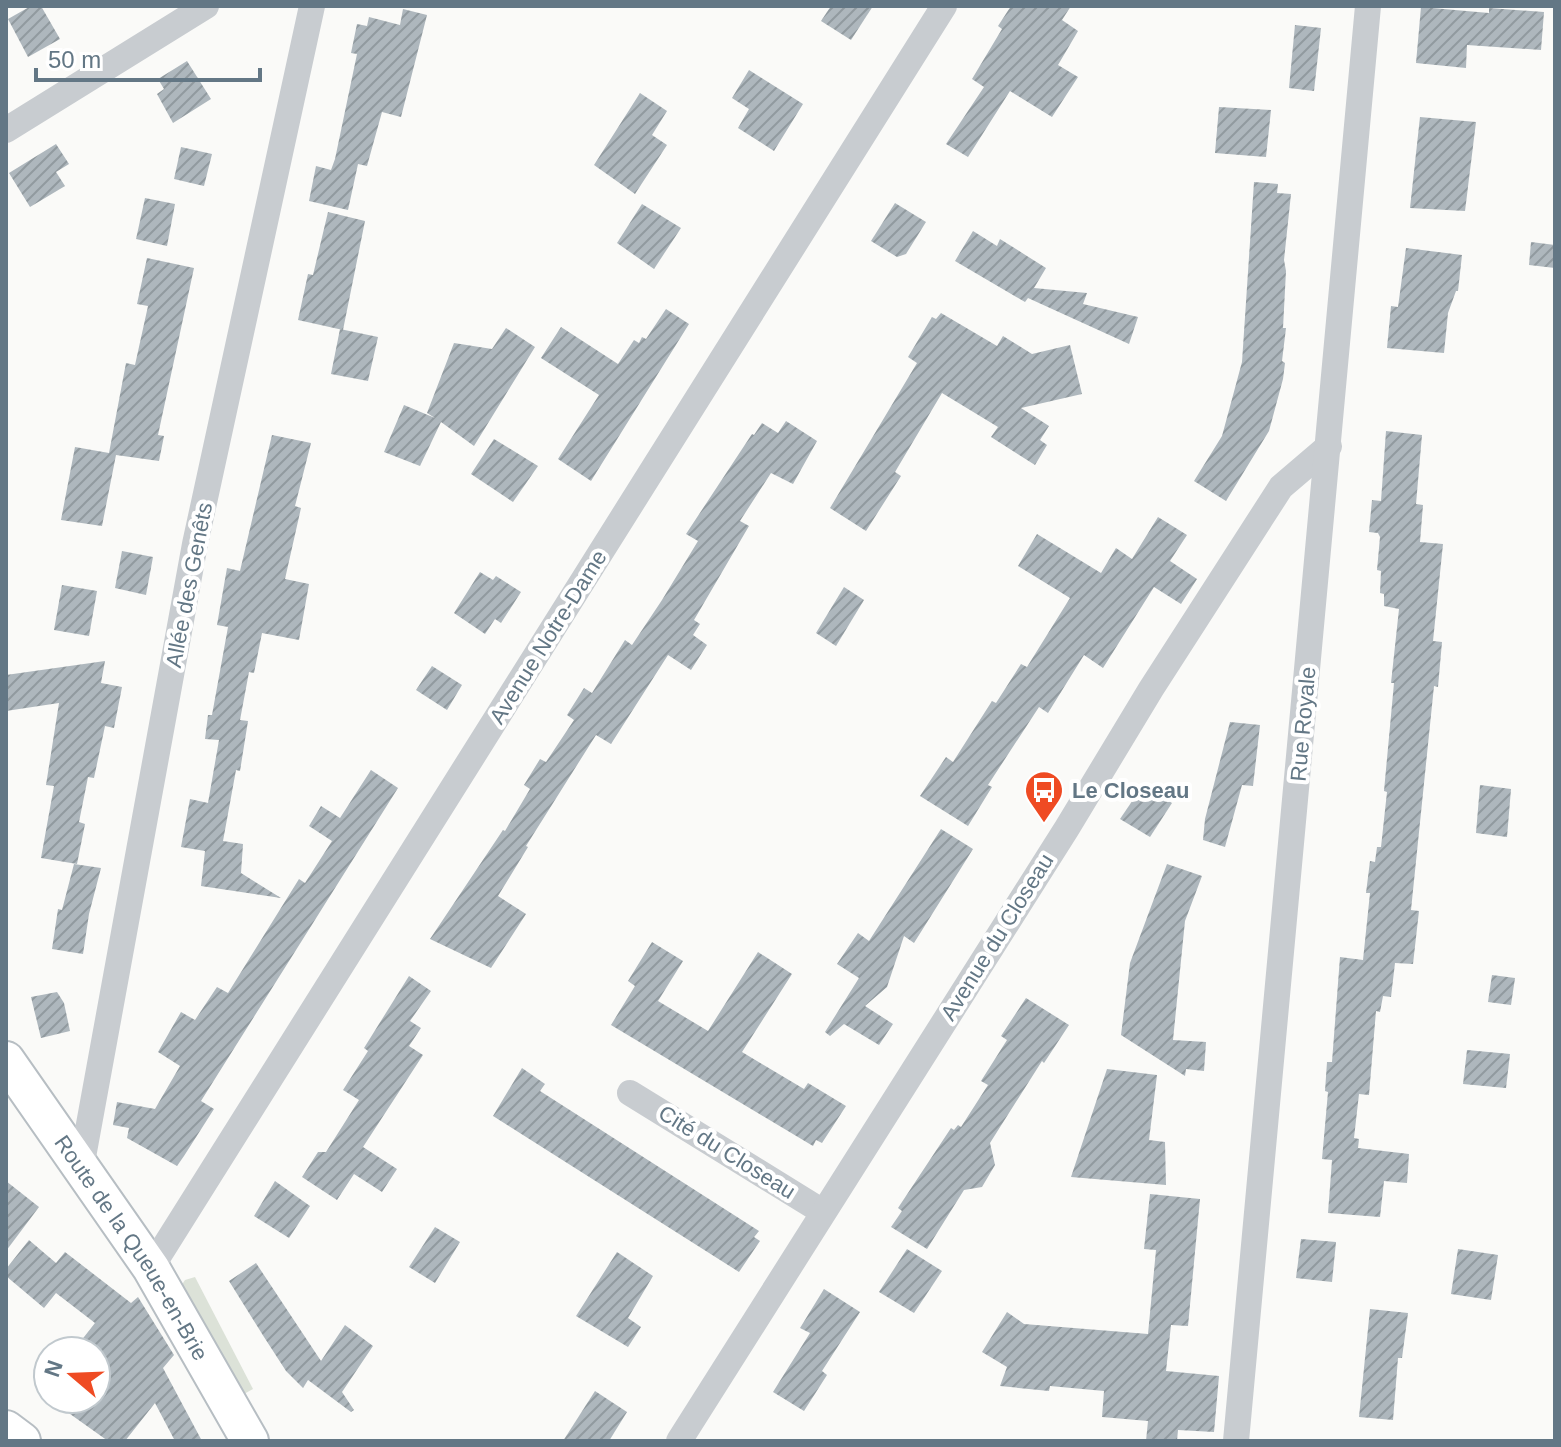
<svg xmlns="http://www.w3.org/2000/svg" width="1561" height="1447" font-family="Helvetica,sans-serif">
<defs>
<pattern id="building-hatch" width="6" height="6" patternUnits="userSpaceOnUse" patternTransform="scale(2)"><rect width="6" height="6" fill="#aeb7bd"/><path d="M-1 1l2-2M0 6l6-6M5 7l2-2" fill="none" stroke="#919a9f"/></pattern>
</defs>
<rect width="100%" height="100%" fill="#fafaf8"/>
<path fill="#dce2d8" d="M195 1277 253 1389 244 1394 181 1286 185 1280Z"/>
<g fill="url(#building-hatch)">
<path d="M31 6H41L60 39 28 57 8 19Z"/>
<path d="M831 6H873L851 40 821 21Z"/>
<path d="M1011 6H1071L1062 20 1078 31 1058 65 1078 77 1052 117 1010 91 968 157 946 144 984 87 972 79 1002 29 998 26Z"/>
<path d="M1421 7 1489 13V8L1544 12 1541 50 1467 45 1466 68 1416 63Z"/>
<path d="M403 9 427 15 401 117 382 112 367 166 358 164 348 210 309 201 316 166 331 170 335 159 357 54 351 53 357 24 367 26 369 17 400 25Z"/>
<path d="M1295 25 1321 28 1314 91 1289 88Z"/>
<path d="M187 61 211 99 173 123 157 94 164 89 158 79Z"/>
<path d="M749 70 803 104 774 151 738 128 749 109 732 98Z"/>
<path d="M640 93 667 111 652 135 667 145 635 194 594 165Z"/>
<path d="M1219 107 1271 110 1266 157 1215 153Z"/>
<path d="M1420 117 1476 122 1465 211 1410 208Z"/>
<path d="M56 144 69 164 56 172 65 186 30 207 9 173Z"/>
<path d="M181 147 212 154 204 186 174 179Z"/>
<path d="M1254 182 1278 184 1277 193 1291 194 1284 260 1286 271 1283 328H1286L1282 361 1285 363 1283 379 1269 431 1226 501 1194 481 1222 436 1242 362Z"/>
<path d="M145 198 175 204 167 246 136 239Z"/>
<path d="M895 203 926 222 906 254 897 257 871 241Z"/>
<path d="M642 204 681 228 654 269 617 243Z"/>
<path d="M328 212 365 221 343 330 298 320 308 274 313 275Z"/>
<path d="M973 231 997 246 1000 239 1046 268 1034 288 1087 293 1083 304 1138 317 1129 344 1028 298 1025 302 955 261Z"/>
<path d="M1531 242 1555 245V268L1529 265Z"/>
<path d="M1406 248 1462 255 1458 291H1456L1448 313 1444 353 1387 348 1391 306 1398 307Z"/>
<path d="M147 258 194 268 158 435 164 436 159 461 116 455 102 526 61 520 75 447 109 453 126 363 135 365 148 306 137 304Z"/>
<path d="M666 309 689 324 591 481 558 459 599 395 541 358 561 327 618 364 634 340 639 343 642 337 646 339Z"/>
<path d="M941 313 997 346 1003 336 1032 354 1070 345 1082 394 1021 408 1049 426 1040 440 1047 445 1035 465 991 437 998 427 942 393 895 472 901 476 866 531 830 508 917 363 908 357 932 317 936 319Z"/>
<path d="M506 328 535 347 474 446 441 422 420 466 384 452 404 405 435 418 427 413 454 343 492 349Z"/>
<path d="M340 329 378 337 368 381 331 374Z"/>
<path d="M786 421 817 441 793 484 771 473 740 521 749 526 694 620 700 624 693 635 707 645 691 670 668 655 611 744 596 735 526 846 528 847 498 896 526 914 491 968 430 939 503 830 505 831 530 789 524 785 540 759 546 762 574 720 567 715 584 688 592 693 625 640 632 645 662 600 698 541 686 534 752 434 754 435 762 423 778 433Z"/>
<path d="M1386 431 1422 435 1416 504 1423 505 1420 542 1443 544 1433 641 1442 642 1438 687 1434 686 1411 910 1419 911 1413 964 1395 963 1391 997 1383 996 1380 1012 1376 1011 1369 1095 1359 1094 1354 1138 1359 1139 1358 1148 1409 1154 1407 1183 1384 1181 1380 1217 1328 1213 1332 1160 1322 1159 1328 1092 1325 1091 1327 1062H1332L1340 957 1363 960 1370 893H1366L1370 861 1375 862 1377 847H1381L1387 792 1384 791 1394 683H1391L1399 609 1384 606V594L1380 593 1381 571 1377 570 1380 537 1378 533 1369 532 1372 500 1381 501Z"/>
<path d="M272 435 311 443 295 506 301 508 285 579 309 584 299 640 262 633 254 673 249 672 240 720 248 721 240 771 236 770 223 841 243 844 241 873 281 898 201 886 205 851 181 847 190 799 208 803 219 740 205 739 208 715H212L228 627 217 625 227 568 240 571Z"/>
<path d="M494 439 538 466 513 502 471 474Z"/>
<path d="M1158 517 1187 535 1170 561 1197 579 1181 604 1154 587 1103 668 1084 655 1048 713 1039 707 988 785 992 787 968 826 920 796 946 757 953 762 992 701 996 703 1021 664 1027 667 1070 598 1018 566 1037 534 1101 573 1116 548 1132 559Z"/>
<path d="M122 551 153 557 146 595 115 588Z"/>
<path d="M480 572 493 580 496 576 521 592 501 623 495 619 485 634 454 613Z"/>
<path d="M62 585 97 591 89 636 54 630Z"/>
<path d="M844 587 864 600 836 646 816 633Z"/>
<path d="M105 661 101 683 122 687 114 728 105 726 94 778 88 777 79 822 85 824 77 864 41 858 54 786 46 785 59 703 6 711V675Z"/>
<path d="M432 666 462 685 447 710 416 690Z"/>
<path d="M1230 722 1260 725 1253 786 1242 785 1225 847 1203 840 1205 819Z"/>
<path d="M371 770 398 788 201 1101 214 1109 184 1156 177 1166 127 1138 129 1128 113 1125 117 1102 155 1109 180 1066 158 1052 181 1012 195 1020 217 987 228 993 299 879 305 883 332 841 309 826 321 806 340 818Z"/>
<path d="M1143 785 1172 803 1150 837 1120 819Z"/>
<path d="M1480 785 1511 789 1507 837 1476 833Z"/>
<path d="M941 829 973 849 914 943 904 936 887 987 865 1006 893 1024 879 1045 844 1024 830 1036 825 1032 859 978 837 964 858 933 869 941Z"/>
<path d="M74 864 101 868 89 914 83 954 52 949 58 909 62 910Z"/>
<path d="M1167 864 1202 876 1185 921 1173 1040 1206 1042 1204 1071 1186 1069 1185 1076 1121 1035 1130 963Z"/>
<path d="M652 942 683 961 658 1001 708 1031 758 952 792 974 742 1052 804 1089 808 1083 846 1106 822 1143 816 1140 813 1146 611 1025 635 986 628 981Z"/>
<path d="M1492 975 1515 978 1511 1005 1488 1002Z"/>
<path d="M409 976 431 991 410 1021 421 1028 409 1046 423 1055 363 1147 397 1169 382 1192 354 1174 337 1200 302 1177 318 1152H326L359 1100 343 1090 368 1051 364 1048Z"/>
<path d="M57 992 64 1003 70 1031 41 1038 31 997Z"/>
<path d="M1026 998 1069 1025 1044 1063 1042 1061 990 1143 995 1165 982 1187 964 1190 927 1249 891 1227 902 1211 898 1208 951 1128 954 1130 958 1125 961 1127 988 1085 981 1081 1007 1040 1001 1036Z"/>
<path d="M1467 1050 1510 1054 1506 1088 1463 1084Z"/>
<path d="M522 1068 545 1084 540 1091 759 1231 754 1237 760 1241 739 1272 493 1116Z"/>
<path d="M1107 1069 1157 1075 1149 1140 1165 1142 1166 1185 1071 1177Z"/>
<path d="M6 1181 39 1207 6 1251Z"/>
<path d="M275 1181 310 1206 289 1238 254 1216Z"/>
<path d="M1150 1194 1200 1199 1188 1326 1171 1325 1166 1371 1219 1376 1214 1432 1178 1430 1177 1441H1146L1148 1421 1102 1417 1104 1391 1050 1386 1049 1391 1000 1386 1007 1367 982 1352 1007 1312 1024 1324 1148 1334 1156 1250 1144 1249Z"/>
<path d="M435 1227 460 1242 435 1283 409 1267Z"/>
<path d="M1301 1239 1336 1242 1332 1282 1296 1278Z"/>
<path d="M29 1240 56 1263 65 1252 131 1303 138 1297 174 1355 163 1368 202 1441H175L155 1403 125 1441H108L49 1399H96V1351H73L95 1323 56 1293 44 1308 6 1276V1269Z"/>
<path d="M907 1249 942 1271 914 1313 879 1292Z"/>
<path d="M1458 1249 1498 1255 1491 1300 1451 1294Z"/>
<path d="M617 1252 653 1276 628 1318 641 1327 628 1347 576 1316Z"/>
<path d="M256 1263 321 1361 345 1325 373 1346 342 1392 354 1410 351 1412 308 1380 303 1388 286 1371 264 1337 229 1281Z"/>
<path d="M824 1289 860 1312 822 1371 827 1375 804 1411 773 1392 810 1333 800 1328Z"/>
<path d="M1370 1309 1408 1313 1402 1358H1398L1393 1420 1359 1417Z"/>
<path d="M595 1391 627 1412 609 1441H563Z"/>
</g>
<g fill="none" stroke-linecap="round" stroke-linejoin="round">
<defs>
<g id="secondary">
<path id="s1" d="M6 1060 151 1268 250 1441"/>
<path d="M6 1429 22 1441"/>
</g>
</defs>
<use href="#secondary" stroke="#b7bec3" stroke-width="40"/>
<g stroke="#c8ccd0" stroke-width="26">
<path d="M6 130 206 6"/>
<path d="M630 1093 823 1212"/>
<path d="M81 1168 195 544 312 6"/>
<path d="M151 1268 944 6"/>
<path d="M679 1441 1067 828 1151 689 1281 487 1329 446"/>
<path d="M1236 1441 1368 6"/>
</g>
<use href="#secondary" stroke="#fff" stroke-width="36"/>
</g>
<defs>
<symbol id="bus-pin" viewBox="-11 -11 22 30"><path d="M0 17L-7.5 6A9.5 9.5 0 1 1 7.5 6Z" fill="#ef4b23" stroke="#fff"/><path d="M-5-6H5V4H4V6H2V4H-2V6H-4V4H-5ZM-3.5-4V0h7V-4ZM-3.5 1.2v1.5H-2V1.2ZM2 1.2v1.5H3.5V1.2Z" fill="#fff"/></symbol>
</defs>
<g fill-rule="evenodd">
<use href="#bus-pin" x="1022" y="768" width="44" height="60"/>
</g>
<g text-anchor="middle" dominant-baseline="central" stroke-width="8" stroke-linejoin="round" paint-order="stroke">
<g font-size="22" fill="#637785" stroke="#fff">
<text transform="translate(189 585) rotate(-79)">Allée des Genêts</text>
<text transform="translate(548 637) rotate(-58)">Avenue Notre-Dame</text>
<text transform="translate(1303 724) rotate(-85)">Rue Royale</text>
<text transform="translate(997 937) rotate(-58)">Avenue du Closeau</text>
<text transform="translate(727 1152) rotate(32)">Cité du Closeau</text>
<text stroke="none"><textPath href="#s1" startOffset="226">Route de la Queue-en-Brie</textPath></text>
</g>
<g font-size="22" font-weight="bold" fill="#637785" stroke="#fff" text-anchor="start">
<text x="1072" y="790">Le Closeau</text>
</g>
</g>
<rect width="1561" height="1447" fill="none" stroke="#637785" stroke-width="16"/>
<g transform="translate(72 1375) rotate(289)"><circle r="38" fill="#ffffff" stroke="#c1c9ce" stroke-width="2"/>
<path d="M0-6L14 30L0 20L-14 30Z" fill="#ef4b23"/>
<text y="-12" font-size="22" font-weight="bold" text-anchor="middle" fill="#637785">N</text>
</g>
<path d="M36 68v12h224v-12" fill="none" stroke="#637785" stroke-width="4"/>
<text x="48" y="68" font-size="24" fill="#637785" stroke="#ffffff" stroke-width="6" paint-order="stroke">50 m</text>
</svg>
